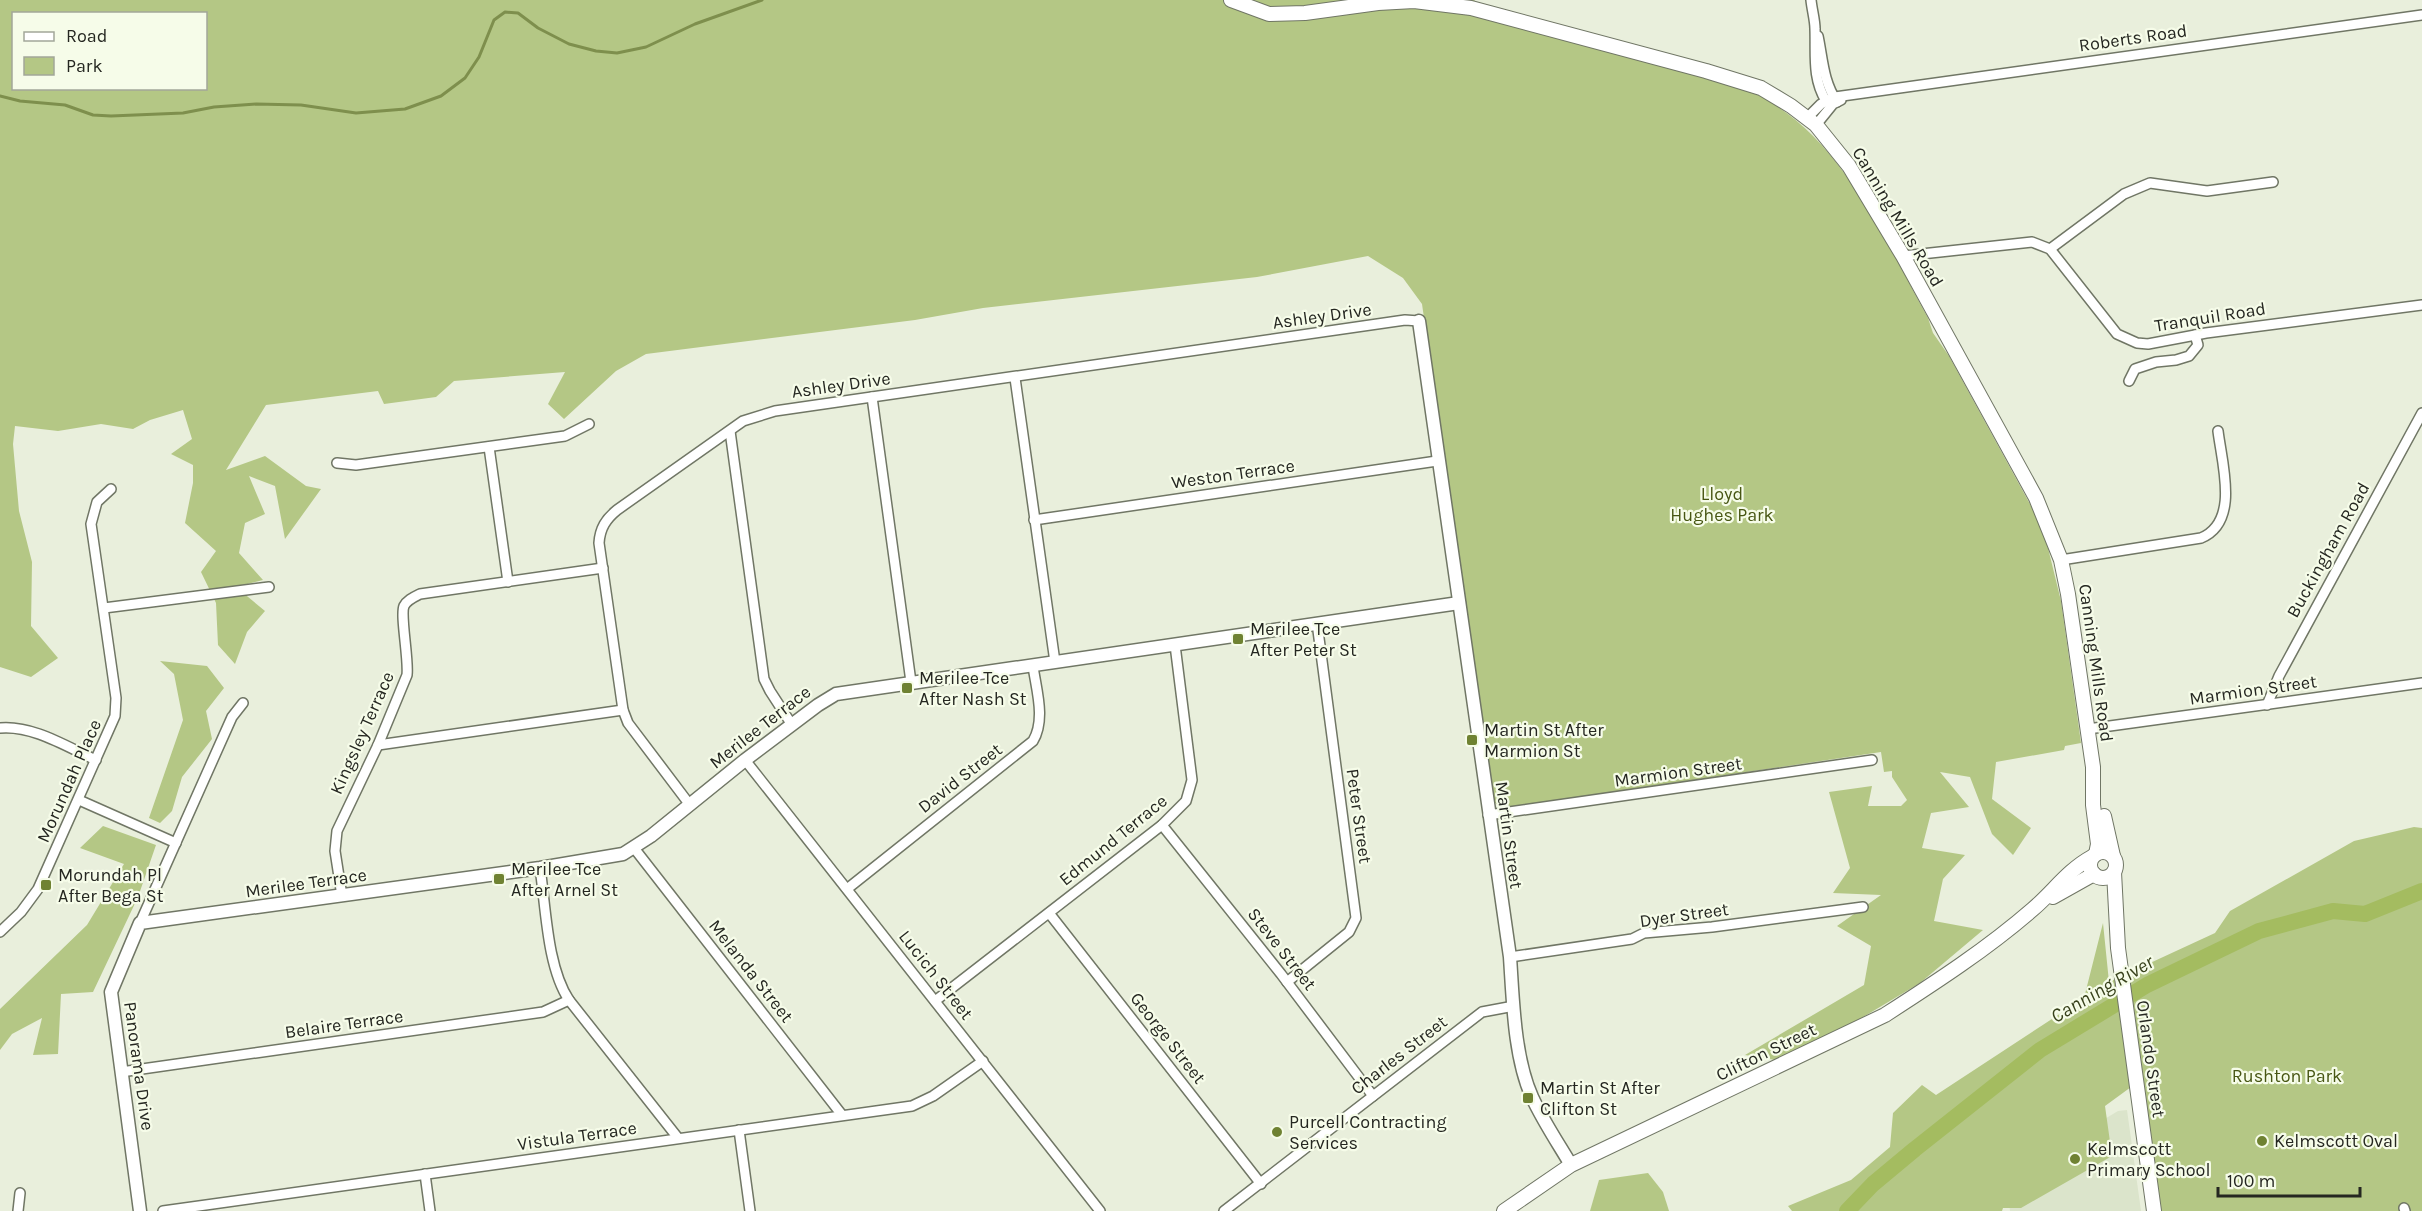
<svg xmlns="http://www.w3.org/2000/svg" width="2422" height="1211" font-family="Karla,sans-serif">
<rect width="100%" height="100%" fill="#e9efdc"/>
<path fill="#dbe4cb" d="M2127 1110 2141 1211H2010L2006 1178 2118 1111Z"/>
<g fill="#b4c785" fill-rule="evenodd">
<path d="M0 0H1474L1494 18 1730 82 1776 102 1775 105C1846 149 1888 246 1928 318L1933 333 1949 356 2037 517 2048 548 2061 601 2081 743 2065 746 2064 750 1996 762 1992 799 2031 828 2013 855 1992 834 1970 777 1940 772 1969 807 1931 813 1922 848 1965 855 1943 879 1934 921 1983 930 1920 983 1788 1062 1745 1055 1864 985 1871 946 1837 926 1881 895 1833 893 1850 868 1829 792 1872 786 1868 806H1901L1907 800 1892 777V771L1884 772 1881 752 1506 808 1500 807 1493 801 1422 304 1403 278 1368 256 1257 277 983 308 915 320 646 354 616 371 564 419 548 404 565 372 454 381 436 397 384 404 378 391 266 405 226 470 265 456 306 486 321 489 285 539 275 486 249 476 265 514 245 523 239 553 263 580 236 587 265 611 247 632 235 664 218 645 216 603 201 572 216 551 185 523 193 483V465L171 454 192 439 183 410 150 420 133 429 101 424 58 431 15 426 13 444 19 511 32 562 31 626 58 658 31 677 0 667ZM14 14H206V88H14Z"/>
<path d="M160 661 207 666 224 688 206 711 212 739 182 777 172 811 160 823 149 818 183 720 174 674Z"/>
<path d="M103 826 156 845 138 897 93 992 61 994 58 1054 33 1055 42 1018 12 1034 0 1050V1009L87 925 124 864 80 848Z"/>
<path d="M2414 827 2422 828V1211H2160L2142 1079 2105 1106 2112 1156 2021 1208H2003L2002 1211H1792L1788 1206 1851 1180 1890 1147 1893 1113 1922 1085 1936 1095 2084 998 2103 923 2109 982 2215 933 2230 911 2354 841Z"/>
<path d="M1648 1173 1663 1192 1669 1211H1590L1599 1180Z"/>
</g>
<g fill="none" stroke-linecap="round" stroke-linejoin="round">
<path stroke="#7e8f4d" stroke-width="3" d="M0 96 20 101 65 105 93 115 111 116 183 113 214 107 256 104 301 105 356 113 405 109 441 96 465 78 479 57 494 20 505 12 518 13 538 28 569 44 596 51 617 53 646 47 695 24 762 0"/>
<path stroke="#a4bc60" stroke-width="16" d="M1847 1211 1873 1184 1915 1149 2040 1050 2147 985 2259 931 2333 911 2365 914 2422 891"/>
<defs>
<g id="minor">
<path d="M1811 0C1812 10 1815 20 1815 29 1816 55 1812 78 1826 101"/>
<path d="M1818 36C1823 60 1823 81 1837 102"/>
<path d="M1807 118 1821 104 1835 97 2422 15"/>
<path d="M1816 125 1833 104 1841 100"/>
<path d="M2050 249 2124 194 2150 183 2207 191 2273 182"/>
<path d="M1903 256 2032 242 2050 249 2117 334 2137 343 2148 344 2206 333 2422 305"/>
<path d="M1015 378 1055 662"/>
<path d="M2129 381 2135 369 2156 362 2176 360 2189 356 2198 345 2195 335"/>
<path d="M872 397 911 682"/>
<path d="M730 431 764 679 770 691 792 725"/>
<path d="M489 447 508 582"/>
<path d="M337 463 356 465 565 436 589 424"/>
<path d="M1034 520 1437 461"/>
<path d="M2061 560 2201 538C2240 522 2222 464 2218 431"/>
<path d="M104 608 269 587"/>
<path d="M2267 705 2279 676 2422 413"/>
<path d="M0 728C33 725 67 747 96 760"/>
<path d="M2088 729 2422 683"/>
<path d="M378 745 623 710"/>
<path d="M745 760 1100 1211"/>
<path d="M79 800 176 843"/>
<path d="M690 805 628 723 623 710 599 543C600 528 606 519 617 510L743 421 775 411 1405 320 1419 321"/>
<path d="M1488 815 1872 760"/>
<path d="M1162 825 1281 974 1373 1096"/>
<path d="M634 848 842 1115"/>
<path d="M540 868C546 908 547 967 569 1000L678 1138"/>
<path d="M847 889 1033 741C1046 719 1036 689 1033 666"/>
<path d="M342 896 335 851 337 831 378 745 407 675C409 660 400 615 404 606 407 600 414 597 420 594L603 568"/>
<path d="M1049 913 1261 1184"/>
<path d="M140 923 232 717 243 703"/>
<path d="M0 932 21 912 38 889 115 716 116 698 91 524 97 502 111 489"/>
<path d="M1510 957 1632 939 1644 933 1712 927 1863 907"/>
<path d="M1287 982 1349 932 1356 918 1317 623"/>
<path d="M935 1001 1162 825 1186 801 1192 780 1175 645"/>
<path d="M121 1072 543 1012 569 1000"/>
<path d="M739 1130 750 1211"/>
<path d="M425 1174 430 1211"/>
<path d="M2404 1208 2405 1211"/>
<path d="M18 1211 20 1193"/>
<path d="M163 1211 912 1106 933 1096 983 1061"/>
<path d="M1224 1211 1482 1012 1514 1006"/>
</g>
<g id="tertiary">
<path d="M1419 321 1510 957C1513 1000 1514 1057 1532 1097 1543 1121 1558 1143 1571 1165"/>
<path d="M140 1211 111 992 140 923 540 868 623 854 651 836 745 760 818 705 836 694 1459 603"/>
</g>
<g id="secondary">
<path d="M1231 0 1269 14 1305 13 1378 3 1414 1 1471 8 1706 71 1761 88 1791 106 1816 125 1849 166 1903 256 2036 498 2061 560 2068 594 2093 767V805L2098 844 2096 854"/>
<path d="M2104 816 2113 856"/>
<circle cx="2103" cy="865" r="13"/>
<path d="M2114 872 2118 948 2154 1211"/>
<path d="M2053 897 2094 874"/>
<path d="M1504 1211 1571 1165 1885 1015C1936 982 1987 949 2033 909 2053 892 2068 870 2092 857"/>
</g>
</defs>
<use href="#minor" stroke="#707665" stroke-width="12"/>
<use href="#tertiary" stroke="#707665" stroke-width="15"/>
<use href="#secondary" stroke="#707665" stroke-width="16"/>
<use href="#minor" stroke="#fff" stroke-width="9"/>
<use href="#tertiary" stroke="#fff" stroke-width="12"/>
<use href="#secondary" stroke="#fff" stroke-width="14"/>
</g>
<g fill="#6f8232" stroke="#f6fce9" stroke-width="2">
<rect x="1232" y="633" width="12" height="12" rx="3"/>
<rect x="901" y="682" width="12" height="12" rx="3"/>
<rect x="1466" y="734" width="12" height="12" rx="3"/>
<rect x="493" y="873" width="12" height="12" rx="3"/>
<rect x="40" y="879" width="12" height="12" rx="3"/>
<rect x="1522" y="1092" width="12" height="12" rx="3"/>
<circle cx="1277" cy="1132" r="6"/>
<circle cx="2262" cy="1141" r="6"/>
<circle cx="2075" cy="1159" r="6"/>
</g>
<g text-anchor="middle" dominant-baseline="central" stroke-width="4.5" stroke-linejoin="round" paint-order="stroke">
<g font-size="18" fill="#252721" stroke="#f6fce9">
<text transform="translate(2133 38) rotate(-8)">Roberts Road</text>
<text transform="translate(1898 217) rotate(59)">Canning Mills Road</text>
<text transform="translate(1322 316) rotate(-8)">Ashley Drive</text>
<text transform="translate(2210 317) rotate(-9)">Tranquil Road</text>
<text transform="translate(841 385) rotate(-8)">Ashley Drive</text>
<text transform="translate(1233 474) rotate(-8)">Weston Terrace</text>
<text transform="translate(2328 550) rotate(-61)">Buckingham Road</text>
<text transform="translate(2096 663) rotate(82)">Canning Mills Road</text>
<text transform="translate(2253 690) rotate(-8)">Marmion Street</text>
<text transform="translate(760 727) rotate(-38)">Merilee Terrace</text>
<text transform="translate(362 733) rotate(-66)">Kingsley Terrace</text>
<text transform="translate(1678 772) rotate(-8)">Marmion Street</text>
<text transform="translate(960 778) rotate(-38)">David Street</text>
<text transform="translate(69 781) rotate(-66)">Morundah Place</text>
<text transform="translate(1359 816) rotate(82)">Peter Street</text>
<text transform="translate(1509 835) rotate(82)">Martin Street</text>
<text transform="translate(1113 840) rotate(-39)">Edmund Terrace</text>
<text transform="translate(306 883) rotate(-8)">Merilee Terrace</text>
<text transform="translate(1684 915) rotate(-8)">Dyer Street</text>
<text transform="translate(1282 949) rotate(52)">Steve Street</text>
<text transform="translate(751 971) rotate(52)">Melanda Street</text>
<text transform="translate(936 975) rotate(52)">Lucich Street</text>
<text transform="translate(344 1024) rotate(-8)">Belaire Terrace</text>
<text transform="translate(1168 1038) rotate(52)">George Street</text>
<text transform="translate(1766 1052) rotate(-26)">Clifton Street</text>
<text transform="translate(1399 1055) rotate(-38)">Charles Street</text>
<text transform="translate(2151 1059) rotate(82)">Orlando Street</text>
<text transform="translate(139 1066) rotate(82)">Panorama Drive</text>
<text transform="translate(577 1136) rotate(-8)">Vistula Terrace</text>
</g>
<g font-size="18" fill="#475613" stroke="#f6fce9">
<text x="1722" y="494">Lloyd<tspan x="1722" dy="21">Hughes Park</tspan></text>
<text x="2287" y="1076">Rushton Park</text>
</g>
<g font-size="18" fill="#252721" stroke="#f6fce9" text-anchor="start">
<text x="1250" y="629">Merilee Tce<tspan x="1250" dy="21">After Peter St</tspan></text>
<text x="919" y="678">Merilee Tce<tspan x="919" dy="21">After Nash St</tspan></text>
<text x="1484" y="730">Martin St After<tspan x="1484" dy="21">Marmion St</tspan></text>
<text x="511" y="869">Merilee Tce<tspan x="511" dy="21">After Arnel St</tspan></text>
<text x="58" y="875">Morundah Pl<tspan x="58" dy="21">After Bega St</tspan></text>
<text x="1540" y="1088">Martin St After<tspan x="1540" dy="21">Clifton St</tspan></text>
<text x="1289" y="1122">Purcell Contracting<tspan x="1289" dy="21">Services</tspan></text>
<text x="2274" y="1141">Kelmscott Oval</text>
<text x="2087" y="1149">Kelmscott<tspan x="2087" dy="21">Primary School</tspan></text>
</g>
<g font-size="20" font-style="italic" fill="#37411b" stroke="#f6fce9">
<text transform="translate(2102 989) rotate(-30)">Canning River</text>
</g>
</g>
<rect x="12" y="12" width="195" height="78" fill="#f6fce9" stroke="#a2a799" stroke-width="1.5"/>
<rect x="24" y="32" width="30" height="9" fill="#ffffff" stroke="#a2a799" stroke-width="1.5"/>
<text x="66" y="42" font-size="18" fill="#252721">Road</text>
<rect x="24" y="57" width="30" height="18" fill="#b4c785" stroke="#a2a799" stroke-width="1.5"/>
<text x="66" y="72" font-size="18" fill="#252721">Park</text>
<path d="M2218 1187v9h142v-9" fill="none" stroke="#252721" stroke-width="3"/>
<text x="2227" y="1187" font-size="18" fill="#252721" stroke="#f6fce9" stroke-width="4.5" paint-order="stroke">100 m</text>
</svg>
